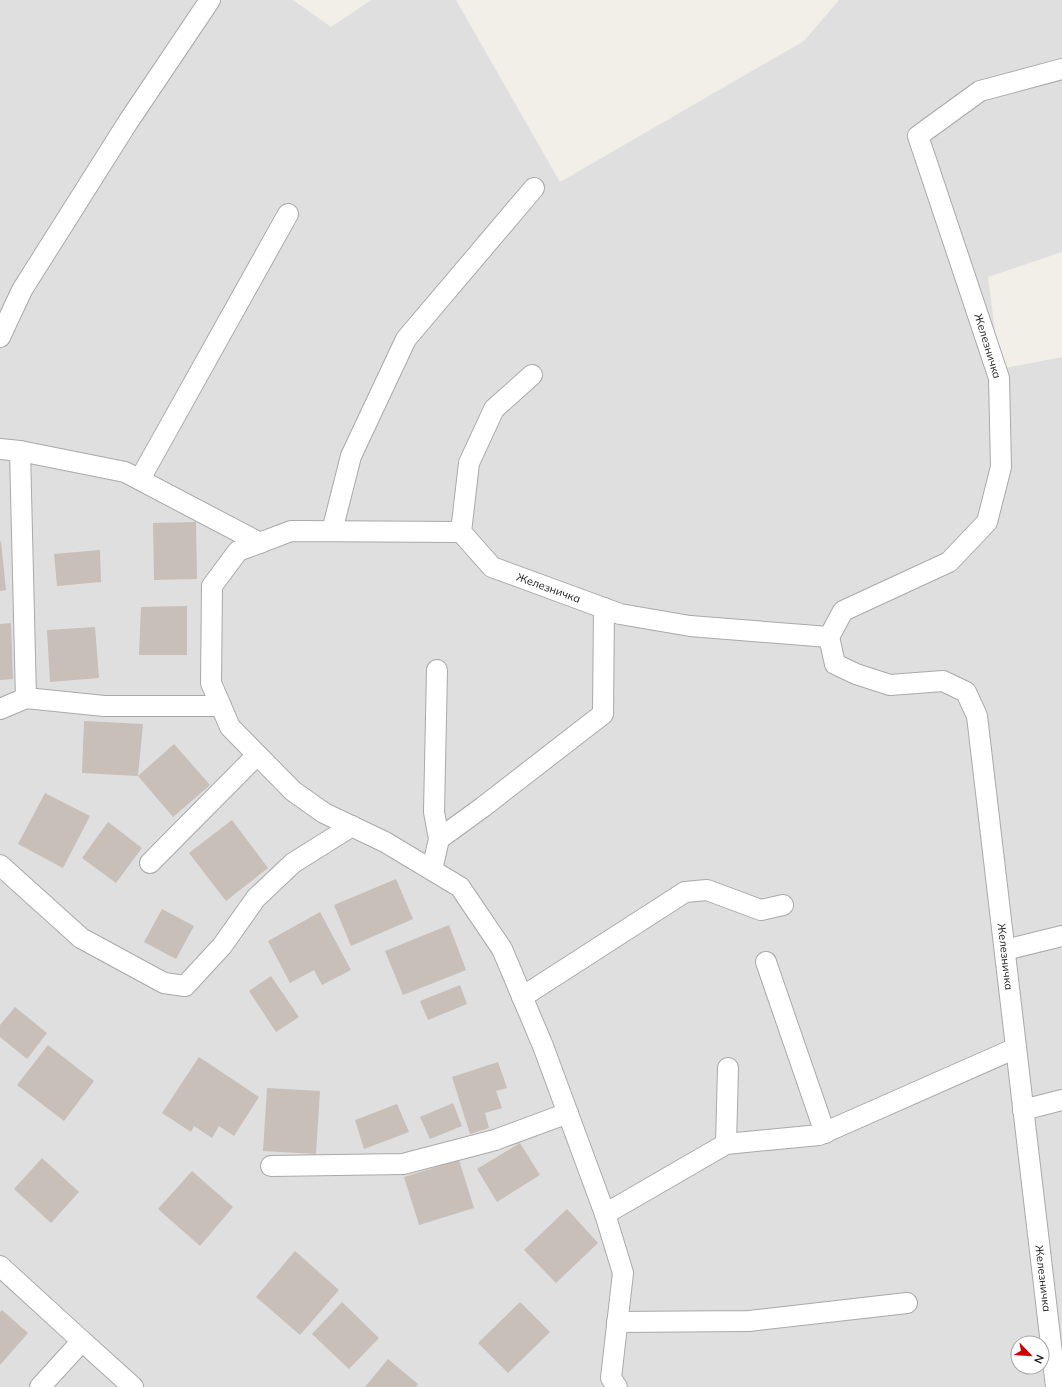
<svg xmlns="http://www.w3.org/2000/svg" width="1062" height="1387" font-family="Mulish,sans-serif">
<rect width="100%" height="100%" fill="#f2efe9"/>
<path fill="#e0dfdf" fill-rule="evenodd" d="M0 0H293L331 27 371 0H456L560 182 804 41 839 0H1062V252L988 277 1000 369 1062 357V1387H0ZM1018 1343H1042V1367H1018Z"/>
<g fill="#c7bfb8">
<path d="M196 522 197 579 154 580 153 523Z"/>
<path d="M1 541 6 590 0 591V542Z"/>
<path d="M100 550 101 582 57 586 54 554Z"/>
<path d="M187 606V655H139L141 607Z"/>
<path d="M11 623 13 679 0 680V624Z"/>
<path d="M95 627 99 678 50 682 47 630Z"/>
<path d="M84 721 143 724 138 776 82 773Z"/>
<path d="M174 744 210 785 173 817 138 776Z"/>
<path d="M45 793 90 816 63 868 18 844Z"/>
<path d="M232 820 268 868 226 901 189 853Z"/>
<path d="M108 822 142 848 116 883 82 858Z"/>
<path d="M396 879 413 919 351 946 334 905Z"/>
<path d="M162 909 194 926 176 959 144 942Z"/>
<path d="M320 912 351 970 322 985 314 970 290 983 268 941Z"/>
<path d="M449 925 466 970 403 995 385 951Z"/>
<path d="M271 976 299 1017 276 1032 249 991Z"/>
<path d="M460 985 467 1004 428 1020 420 1001Z"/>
<path d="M15 1007 47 1033 27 1059 0 1037V1025Z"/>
<path d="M48 1045 94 1081 64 1121 17 1085Z"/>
<path d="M199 1057 259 1097 234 1136 219 1126 212 1138 194 1126 191 1132 162 1113Z"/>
<path d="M498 1062 507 1088 496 1091 502 1108 485 1113 489 1128 470 1134 452 1077Z"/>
<path d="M267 1088 320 1091 316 1154 263 1151Z"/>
<path d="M453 1103 462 1126 430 1139 420 1117Z"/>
<path d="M397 1104 409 1132 364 1149 355 1120Z"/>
<path d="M520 1143 540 1175 497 1202 477 1169Z"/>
<path d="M42 1158 79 1192 51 1223 14 1189Z"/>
<path d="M459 1160 474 1208 419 1225 404 1177Z"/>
<path d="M192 1171 233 1207 200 1246 158 1209Z"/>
<path d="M567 1209 598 1243 556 1283 524 1250Z"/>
<path d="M295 1251 339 1290 300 1335 256 1297Z"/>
<path d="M342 1302 379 1338 349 1369 312 1334Z"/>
<path d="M520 1302 550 1332 508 1373 478 1343Z"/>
<path d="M2 1310 28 1333 0 1365V1312Z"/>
<path d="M388 1359 418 1384 416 1387H365Z"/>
</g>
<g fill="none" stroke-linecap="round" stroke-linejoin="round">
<defs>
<g id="street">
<path d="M0 337 22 290 128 122 210 0"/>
<path id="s1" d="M532 375 494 409 469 463 461 532 492 567 620 614 690 626 829 637 843 611 949 562 987 522 1001 467 999 378 918 136 980 91 1062 69"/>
<path d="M0 449 20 451 125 472 260 543"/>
<path d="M20 451 26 698"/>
<path d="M140 479 288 214"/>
<path d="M332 531 351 456 406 339 534 188"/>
<path d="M461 532 291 531 238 551 212 586 211 683 230 727 293 791 324 813 385 842 460 887 502 949 543 1046 605 1214 623 1273 611 1378 617 1387"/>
<path id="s2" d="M829 637 835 664 856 674 890 685 943 681 966 692 977 716 1056 1387"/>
<path d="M0 709 26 698 104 706H221"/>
<path d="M439 839 483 807 603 714 604 608"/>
<path d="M150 863 257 755"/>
<path d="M0 865 81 938 164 983 185 986 222 946 256 898 293 863 352 826"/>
<path d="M432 870 439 839 434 812 437 670"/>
<path d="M1005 950 1062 936"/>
<path d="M766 962 825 1133"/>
<path d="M522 997 685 892 707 890 761 910 783 905"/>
<path d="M1023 1110 1062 1100"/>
<path d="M726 1144 728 1068"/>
<path d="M271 1166 403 1164 495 1140 568 1113"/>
<path d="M605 1214 726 1144 819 1135 1016 1048"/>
<path d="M0 1266 82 1341"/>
<path d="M617 1322 749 1321 907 1303"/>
<path d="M40 1387 82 1341 133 1387"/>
</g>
</defs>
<use href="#street" stroke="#a9a9a9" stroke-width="22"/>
<use href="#street" stroke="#fff" stroke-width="20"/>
</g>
<g text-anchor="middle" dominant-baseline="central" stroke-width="3" stroke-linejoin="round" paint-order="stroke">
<g font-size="11" fill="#222" stroke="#fff">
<text transform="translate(988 346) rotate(73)">Железничка</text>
<text stroke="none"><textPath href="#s1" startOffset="287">Железничка</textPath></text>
<text stroke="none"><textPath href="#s2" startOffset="434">Железничка</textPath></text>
<text stroke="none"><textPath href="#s2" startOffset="758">Железничка</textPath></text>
</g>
</g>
<g transform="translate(1030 1355) rotate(115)"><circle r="19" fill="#ffffff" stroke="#a7a7a7"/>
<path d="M0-3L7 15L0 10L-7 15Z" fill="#d40000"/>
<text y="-6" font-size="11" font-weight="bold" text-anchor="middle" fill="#222222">N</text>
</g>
</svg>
